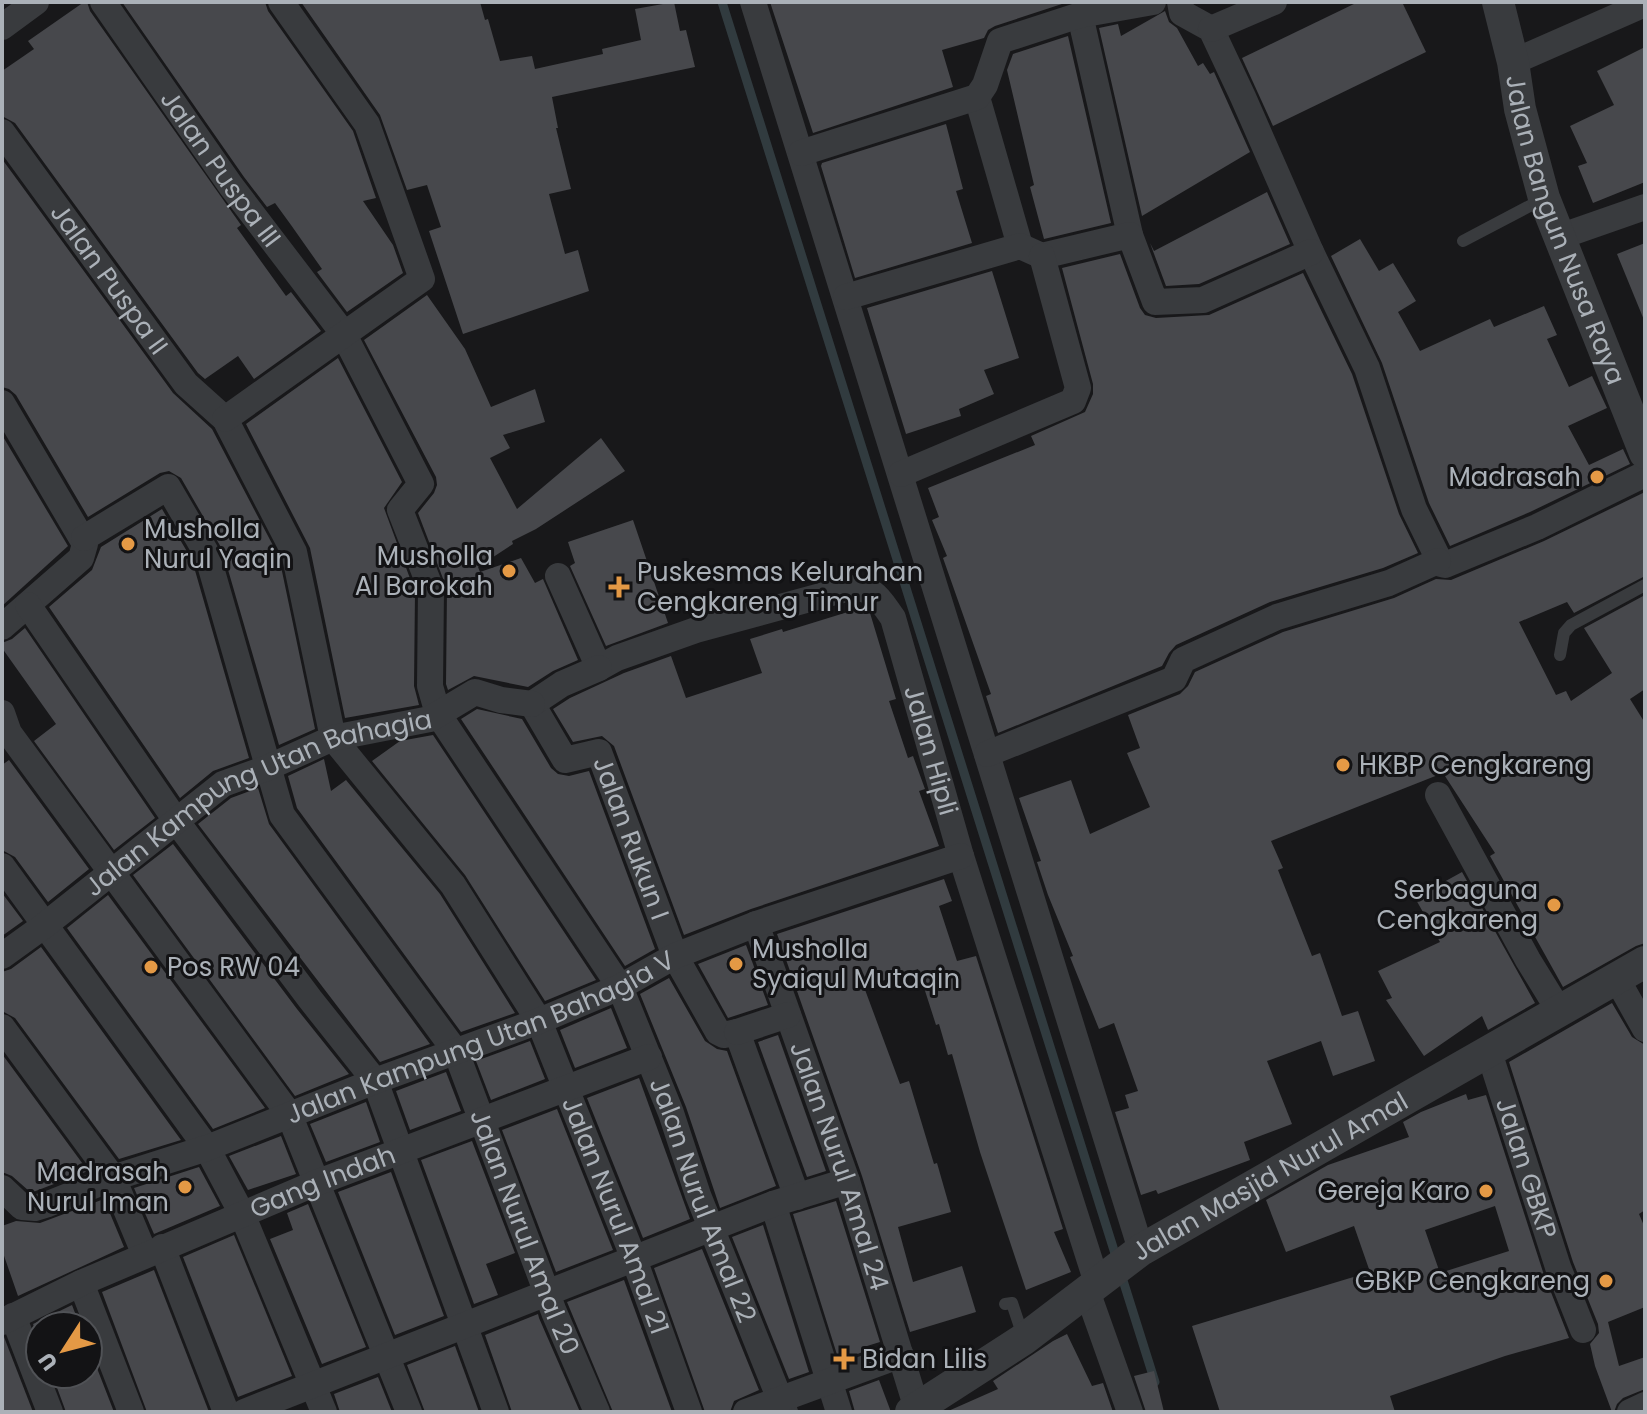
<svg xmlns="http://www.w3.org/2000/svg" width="1647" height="1414" font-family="Poppins,sans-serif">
<rect width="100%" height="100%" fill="#18181a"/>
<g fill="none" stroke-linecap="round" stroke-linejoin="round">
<g stroke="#313b3f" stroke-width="9">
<path d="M722 2 1117 1260"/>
<path d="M1121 1274 1155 1382"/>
</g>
</g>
<g fill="#47484c" fill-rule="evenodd">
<path d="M84 2H87L90 11 241 225 237 228 286 296 291 292 321 331 254 379 238 356 205 379 198 373 15 123 2 116V71L34 49 28 41Z"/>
<path d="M122 2H265L268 11 353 131 376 198 363 201 393 245 403 273 347 312 317 272 322 269 291 225 275 203 267 207 244 177Z"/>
<path d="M301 2H480L485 20 488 19 500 61 532 56 535 69 603 54 602 49 641 40 635 9 674 2 680 31 686 30 695 67 552 97 558 128H556L571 189 549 194 565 254 578 250 589 291 463 334 429 231 441 227 427 185 407 190 380 115Z"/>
<path d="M770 2H1068L995 26 988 30 984 38 942 50 953 87 813 133Z"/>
<path d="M1358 2H1402L1426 52 1273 126 1242 58Z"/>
<path d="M1165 11 1169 22 1177 28 1198 66 1203 63 1210 74 1214 72 1250 152 1142 216 1099 28 1118 24 1121 36Z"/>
<path d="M1068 36 1111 223 1044 239 1030 187 1034 185 1007 70 1013 54Z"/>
<path d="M1645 47V182L1593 203 1578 166 1587 163 1570 126 1614 105 1597 71Z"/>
<path d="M946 124 963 189 956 191 972 243 855 278 821 166 822 163Z"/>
<path d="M2 159 173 393 212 429 279 557 315 729 279 745 222 549 181 478 169 471 160 473 88 517 16 395 9 389 2 387Z"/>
<path d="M1267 192 1290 244 1199 284 1166 286 1150 243 1154 251Z"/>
<path d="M1360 239 1379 271 1393 263 1416 301 1398 312 1420 351 1490 319 1494 327 1544 306 1557 335 1547 339 1569 387 1592 376 1607 408 1568 426 1589 465 1623 449 1630 464 1530 512 1450 546 1429 503 1382 363 1331 256Z"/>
<path d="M1645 243V320H1644L1617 254Z"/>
<path d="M1120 254 1140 308 1145 315 1156 318 1209 315 1303 273 1352 374 1399 514 1418 553 1383 568 1270 602 1176 645 1169 653 1162 666 998 733 986 696 991 694 943 558 947 556 932 520 939 517 928 488 1035 445 1031 436 1085 412 1093 394V384L1062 268Z"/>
<path d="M992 271 1019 358 984 370 994 394 959 409 961 416 906 434 867 308Z"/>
<path d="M427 295 465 349 491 407 535 389 545 422 503 435 510 448 490 458 517 509 601 438 625 471 536 529 512 541 513 544 478 567 480 572 521 558 535 583 543 579 578 660 553 671 528 687 474 676 448 690 446 684 447 589 418 513 434 493 437 485 436 477 364 340Z"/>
<path d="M338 358 402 482 384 508 415 592 414 686 419 705 345 718 310 548 246 424Z"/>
<path d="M2 435 68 546 2 606Z"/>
<path d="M1645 492V576L1574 613 1567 602 1519 622 1556 695 1566 691 1571 701 1612 673 1584 628 1645 595V689L1630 699 1645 723V943L1636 946 1563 987 1490 856 1495 853 1443 773 1271 841 1283 868 1278 870 1312 956 1320 953 1342 1016 1358 1011 1375 1061 1333 1076 1321 1041 1267 1061 1292 1124 1244 1142 1250 1160 1158 1194 1156 1190 1141 1195 1115 1112 1129 1108 1125 1095 1138 1091 1114 1023 1099 1029 1070 957 1073 956 1048 895 1037 862 1041 861 1019 798 1071 780 1090 834 1150 807 1127 753 1140 748 1128 715 1180 694 1188 686 1195 672 1283 632 1394 598 1436 579 1451 580 1544 541Z"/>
<path d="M162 509 192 560 249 758 213 771 180 798 49 607 92 570 101 547Z"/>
<path d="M633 520 668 623 606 646 570 566 575 563 568 542Z"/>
<path d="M864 607 870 613 896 699 889 701 908 758 913 756 925 789 919 791 939 846 751 909 684 935 614 746 602 736 573 742 553 709 570 698 624 673 671 656 686 698 762 673 750 639 782 629 783 632Z"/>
<path d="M25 628 155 818 114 850 34 741 56 724 2 648V643L12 639Z"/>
<path d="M477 709 522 719 551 768 558 774 569 776 589 771 655 949 625 966 461 719Z"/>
<path d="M433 735 596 980 545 1001 465 875 372 761 400 741Z"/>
<path d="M324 759 331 791 346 780 440 894 515 1013 461 1032 297 808 288 776Z"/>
<path d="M9 760 89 869 48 902 15 857 2 850V765Z"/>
<path d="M258 788 269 824 430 1044 380 1062 198 824 231 798Z"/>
<path d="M173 844 297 1009 349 1074 295 1096 133 875Z"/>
<path d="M1462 872 1535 1003 1488 1030 1482 1016 1424 1056 1386 1000 1392 998 1378 971 1440 942 1415 898Z"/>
<path d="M944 879 952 901 939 906 957 961 976 956 1063 1229 1054 1232 1071 1272 1026 1290 980 1152 952 1054 948 1055 939 1024 936 1025 918 969 864 987 900 1084 909 1081 934 1164 937 1163 951 1212 898 1227 913 1282 962 1266 976 1312 910 1332 862 1176 777 934Z"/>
<path d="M2 893 23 921 2 936Z"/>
<path d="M108 895 265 1108 213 1129 67 928Z"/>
<path d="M746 945 768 1005 728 1018 698 964Z"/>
<path d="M41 947 181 1140 119 1159 15 1018 2 1011V972L11 969Z"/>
<path d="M669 978 705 1041 717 1049 727 1051 776 1186 720 1208 686 1107 640 994Z"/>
<path d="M1612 1003 1632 1037 1645 1045V1210L1639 1214 1645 1228V1307L1608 1322 1619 1366 1645 1357V1389L1623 1398 1617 1404 1614 1412H1612L1595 1366 1590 1344 1599 1333 1598 1324 1573 1262 1509 1062Z"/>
<path d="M611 1008 627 1048 575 1068 560 1030Z"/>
<path d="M778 1035 826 1171 807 1177 758 1042Z"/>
<path d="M530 1041 545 1079 491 1100 476 1061Z"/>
<path d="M2 1054 88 1171 33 1192 29 1191 12 1176 2 1172Z"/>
<path d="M446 1072 461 1111 410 1130 396 1091Z"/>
<path d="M639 1078 690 1219 643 1238 587 1098Z"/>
<path d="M1466 1094 1468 1100 1486 1095 1543 1272 1569 1338 1505 1356 1390 1396 1395 1412H1220L1192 1326 1370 1272 1354 1226 1286 1252 1266 1200 1328 1165 1409 1137 1403 1122 1421 1112ZM1495 1206 1509 1251 1440 1273 1425 1230Z"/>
<path d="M366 1102 380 1142 326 1162 310 1124Z"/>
<path d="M557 1109 613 1250 556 1272 502 1130Z"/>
<path d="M281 1136 296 1174 248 1190 229 1156Z"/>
<path d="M472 1141 515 1253 486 1264 498 1295 474 1304 421 1160Z"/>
<path d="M199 1167 220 1206 154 1234 134 1188Z"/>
<path d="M391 1172 444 1316 395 1335 338 1192Z"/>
<path d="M104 1199 124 1247 18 1296 2 1250V1226L16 1221 40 1223Z"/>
<path d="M836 1201 880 1342 867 1346 868 1350 839 1361 793 1214Z"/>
<path d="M308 1204 366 1347 322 1364 270 1239 293 1230 287 1213Z"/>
<path d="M763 1225 809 1372 789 1379 732 1237Z"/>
<path d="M234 1235 292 1376 238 1397 183 1257Z"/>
<path d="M702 1249 759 1390 734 1401 730 1412H705L654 1268Z"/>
<path d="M154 1270 209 1412H147L102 1292Z"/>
<path d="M624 1280 672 1412H613L567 1302Z"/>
<path d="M72 1305 80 1326H40V1342L33 1324Z"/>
<path d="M538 1314 539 1318 580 1412H512L485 1335Z"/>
<path d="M1067 1334 1092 1386 1103 1383 1113 1412H946L998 1389 993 1381 1053 1341Z"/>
<path d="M4 1337 33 1412H2V1338Z"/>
<path d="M88 1345 114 1412H66L52 1374H88Z"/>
<path d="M455 1346 479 1412H425L407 1365Z"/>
<path d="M1154 1371 1164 1412H1146L1134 1376Z"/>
<path d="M378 1377 392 1412H340L334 1394Z"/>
<path d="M879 1380 891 1412H855L849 1391Z"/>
</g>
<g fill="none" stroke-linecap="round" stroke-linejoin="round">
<g stroke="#393b3e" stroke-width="12">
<path d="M1463 241 1541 200"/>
<path d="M1560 655 1564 633 1571 625 1645 585"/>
<path d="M1005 1304 1012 1303 1023 1336"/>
</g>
<g stroke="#393b3e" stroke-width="26">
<path id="s1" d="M103 2 231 186 343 333 421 484 400 510 431 589 430 686 438 714 620 987 671 1113 698 1195 785 1412"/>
<path d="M753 2 1141 1250"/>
<path d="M1180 2 1182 13 1211 29 1243 97 1311 252 1367 368 1414 509 1441 564 1445 565 1537 527 1645 474"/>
<path d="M1080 15 1130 235"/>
<path d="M2 27 36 2"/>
<path d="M1211 29 1274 2"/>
<path d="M1513 62 1645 4"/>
<path d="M977 97 1020 246"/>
<path id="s2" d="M2 132 186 384 225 419 294 552 333 738 453 885 539 1021 634 1259 689 1412"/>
<path d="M801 153 977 97 985 85 1000 41 1080 15 1153 2"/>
<path d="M1559 237 1645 207"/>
<path d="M846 297 1020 246 1042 256 1130 235 1155 302 1203 300 1311 252"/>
<path d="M2 403 85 544 81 558 2 627"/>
<path d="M225 419 422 279 367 124 281 2"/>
<path d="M901 474 1073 401 1078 388 1042 256"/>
<path id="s3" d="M84 538 168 487 207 554 282 815 456 1052 554 1312 597 1412"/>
<path id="s4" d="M558 576 599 668 617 658 696 630 850 588C876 588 879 599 893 618L961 856 1097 1283"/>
<path d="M28 605 177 822 310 999 375 1081 496 1412"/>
<path id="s5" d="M532 704 565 760 599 752 675 956 718 1032 724 1035 737 1032 797 1197"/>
<path d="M532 704 562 684 599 668"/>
<path d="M2 713 9 733 289 1114 409 1412"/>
<path d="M987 754 1174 679 1183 660 1277 617 1389 583 1438 561"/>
<path d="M1438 795 1528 960 1560 1012"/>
<path d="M2 866 207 1148 242 1214 324 1412"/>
<path id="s6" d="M756 924 847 1181 917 1409"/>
<path id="s7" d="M2 956 45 925 223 784 267 768 333 738 430 719 475 692 501 700 532 704"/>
<path d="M1617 979 1645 1029"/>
<path d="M2 1027 113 1178 145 1255"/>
<path d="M737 1032 788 1015"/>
<path id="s8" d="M1489 1052 1558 1267 1583 1330"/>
<path id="s9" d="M2 1188 22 1207 35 1208 48 1204 113 1178 207 1148 375 1081 539 1021 620 987 675 956 756 924 961 856"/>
<path d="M773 1204 839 1412"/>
<path d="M162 1247 226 1412"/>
<path d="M81 1283 131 1412"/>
<path d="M1087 1291 1130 1412"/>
<path d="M13 1316 50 1412"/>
<path id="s10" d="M2 1322 81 1283 316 1183 649 1057"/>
<path d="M244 1412 773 1204 847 1181"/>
<path d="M746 1412 901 1355"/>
<path d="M1630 1412 1645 1405"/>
</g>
<g stroke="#393b3e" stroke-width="32">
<path id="s11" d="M1498 2 1513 62 1520 109 1544 198 1645 453"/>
<path id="s12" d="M911 1412 1024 1339 1141 1250 1645 962"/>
</g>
</g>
<g fill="#e49945" stroke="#131315" stroke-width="3">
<circle cx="1597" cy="477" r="8"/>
<circle cx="128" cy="544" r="8"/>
<circle cx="509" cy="571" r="8"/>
<path d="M615 575h8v8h8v8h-8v8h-8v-8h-8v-8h8z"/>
<circle cx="1343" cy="765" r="8"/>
<circle cx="1554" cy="905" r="8"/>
<circle cx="736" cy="964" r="8"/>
<circle cx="151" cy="967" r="8"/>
<circle cx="185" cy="1187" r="8"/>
<circle cx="1486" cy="1191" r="8"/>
<circle cx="1606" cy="1281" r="8"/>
<path d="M840 1347h8v8h8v8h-8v8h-8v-8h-8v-8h8z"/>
</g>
<g text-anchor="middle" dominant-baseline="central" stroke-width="6" stroke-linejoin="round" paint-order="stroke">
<g font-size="26" fill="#abb1b8" stroke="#131315">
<text stroke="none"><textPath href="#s1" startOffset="204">Jalan Puspa III</textPath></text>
<text stroke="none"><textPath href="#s11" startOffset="238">Jalan Bangun Nusa Raya</textPath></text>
<text stroke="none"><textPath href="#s2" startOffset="182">Jalan Puspa II</textPath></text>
<text stroke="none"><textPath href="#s4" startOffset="558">Jalan Hipli</textPath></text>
<text stroke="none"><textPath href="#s7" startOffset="304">Jalan Kampung Utan Bahagia</textPath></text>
<text stroke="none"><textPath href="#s5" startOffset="192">Jalan Rukun I</textPath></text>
<text stroke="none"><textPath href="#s9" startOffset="518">Jalan Kampung Utan Bahagia V</textPath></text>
<text stroke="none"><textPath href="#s6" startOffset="256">Jalan Nurul Amal 24</textPath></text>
<text stroke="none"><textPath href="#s8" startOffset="122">Jalan GBKP</textPath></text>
<text stroke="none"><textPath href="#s12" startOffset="430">Jalan Masjid Nurul Amal</textPath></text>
<text stroke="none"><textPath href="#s10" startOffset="350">Gang Indah</textPath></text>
<text stroke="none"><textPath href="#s1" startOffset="1380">Jalan Nurul Amal 22</textPath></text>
<text stroke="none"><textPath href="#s2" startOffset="1264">Jalan Nurul Amal 21</textPath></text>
<text stroke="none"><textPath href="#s3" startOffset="934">Jalan Nurul Amal 20</textPath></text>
</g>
<g font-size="26" fill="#abb1b8" stroke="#131315" text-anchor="end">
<text x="1581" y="477">Madrasah</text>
<text x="144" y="529" text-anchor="start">Musholla<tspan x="144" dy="30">Nurul Yaqin</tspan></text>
<text x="493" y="556">Musholla<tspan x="493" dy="30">Al Barokah</tspan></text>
<text x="637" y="572" text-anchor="start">Puskesmas Kelurahan<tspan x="637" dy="30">Cengkareng Timur</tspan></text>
<text x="1359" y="765" text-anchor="start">HKBP Cengkareng</text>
<text x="1538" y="890">Serbaguna<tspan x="1538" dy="30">Cengkareng</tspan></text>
<text x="752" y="949" text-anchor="start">Musholla<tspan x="752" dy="30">Syaiqul Mutaqin</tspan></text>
<text x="167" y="967" text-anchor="start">Pos RW 04</text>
<text x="169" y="1172">Madrasah<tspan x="169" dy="30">Nurul Iman</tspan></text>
<text x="1470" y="1191">Gereja Karo</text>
<text x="1590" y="1281">GBKP Cengkareng</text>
<text x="862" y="1359" text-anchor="start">Bidan Lilis</text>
</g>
</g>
<rect width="1647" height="1414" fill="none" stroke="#abb1b8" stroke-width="8"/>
<g transform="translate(64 1350) rotate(234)"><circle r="38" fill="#131315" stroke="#505256" stroke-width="2"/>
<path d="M0-6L14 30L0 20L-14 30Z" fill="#e49945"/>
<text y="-12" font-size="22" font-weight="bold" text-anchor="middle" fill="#abb1b8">U</text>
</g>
</svg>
